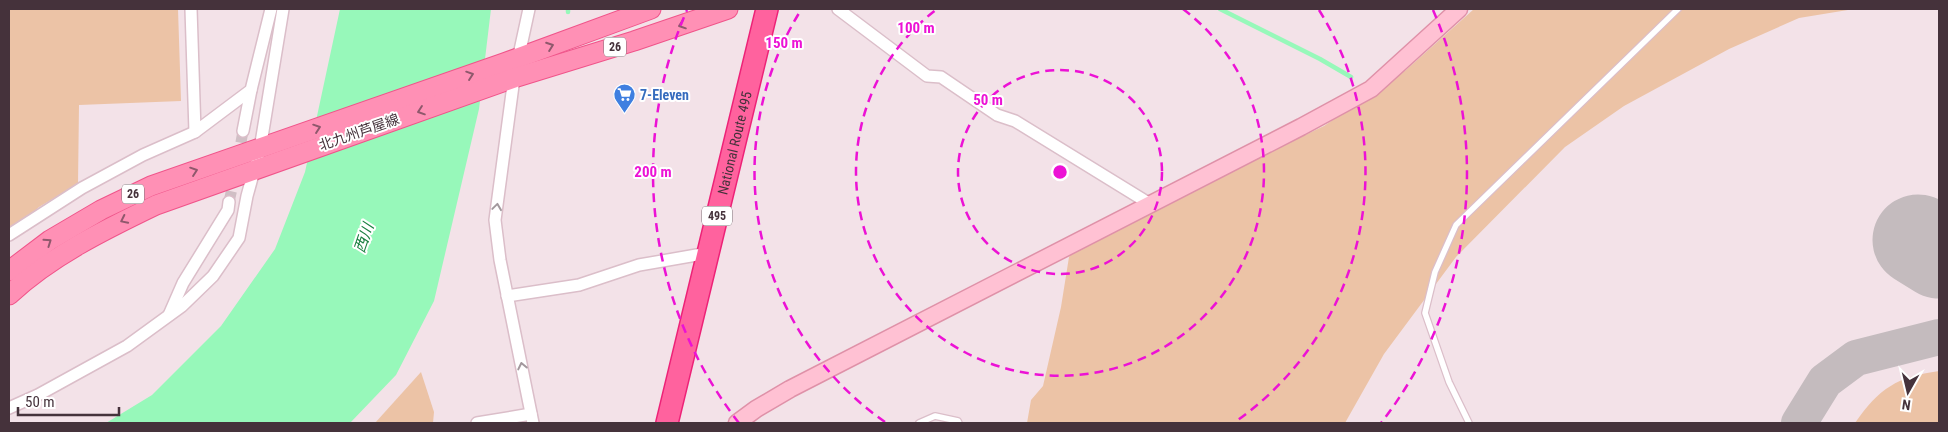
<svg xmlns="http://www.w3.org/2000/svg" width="1948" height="432" font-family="'Roboto Condensed','Noto Sans JP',sans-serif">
<rect width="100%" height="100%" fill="#f3e2e8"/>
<g fill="#ecc3a6">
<path d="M9 9H178L181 101 79 105 78 184 39 207 13 232 9 231Z"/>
<path d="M1474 9H1854L1799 18 1729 49 1624 106 1565 147 1456 257 1384 354 1345 423H1027L1031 400 1043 386 1061 307 1069 257 1080 242 1324 126 1406 70Z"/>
<path d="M1939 371V423H1855C1879 388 1897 377 1939 371Z"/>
<path d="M421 372 434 412 433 423H375Z"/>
</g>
<path fill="#97f8ba" d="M340 9H491L479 109 434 301 396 375 350 423H106L152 395 221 326 275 249 305 172Z"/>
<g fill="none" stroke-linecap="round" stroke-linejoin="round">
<g stroke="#97f8ba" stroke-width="4.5">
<path d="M1220 9 1320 59 1351 77"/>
<path d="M568 12V9"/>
</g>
<path stroke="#c4bbbe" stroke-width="36" d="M1799 423 1825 381 1856 358 1939 337"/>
<path stroke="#c4bbbe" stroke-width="91" d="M1918 240 1939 253"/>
<g stroke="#d0bfc5" stroke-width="11" stroke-dasharray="11 5.5" stroke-linecap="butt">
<path d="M238 159 243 131"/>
<path d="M229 202 235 175"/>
</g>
<defs>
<g id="lane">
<path d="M919 423 935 416 958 421 959 423"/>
<path d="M1469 423 1449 382 1425 313 1435 272 1456 225 1678 9"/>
</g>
<g id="street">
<path d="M191 9 195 132"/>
<path d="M529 9 514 78 495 220 500 260 533 423"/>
<path d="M838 9 927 76 941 77 997 115 1015 121 1150 204"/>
<path d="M243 131 251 90"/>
<path d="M9 235 82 188 143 155 195 132 251 90 271 9"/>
<path d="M507 296 579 285 639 265 708 253"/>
<path d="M169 315 183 283 228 210 229 202"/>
<path d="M9 408 38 395 127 346 182 306 213 276 239 238 247 196 260 149 283 9"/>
<path d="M477 423 531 414"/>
</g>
<path id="secondary" d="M737 423 756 409 790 389 1301 127 1371 89 1459 9"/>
<g id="primary">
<path d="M9 271 50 240 101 210 151 186 504 63 651 9"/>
<path d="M9 295C51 256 104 230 156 205L514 78 634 41 728 9"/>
</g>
<g id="highway">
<path id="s1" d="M667 423 767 9"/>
</g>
</defs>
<use href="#lane" stroke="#dbbec9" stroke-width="8"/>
<use href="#street" stroke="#dbbec9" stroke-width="14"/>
<use href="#secondary" stroke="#df91a8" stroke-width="19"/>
<use href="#primary" stroke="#f0548a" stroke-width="21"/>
<use href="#highway" stroke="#ed2277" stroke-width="24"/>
<use href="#lane" stroke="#fff" stroke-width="5.5"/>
<use href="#street" stroke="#fff" stroke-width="11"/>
<use href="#secondary" stroke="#ffc1d3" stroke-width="16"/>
<use href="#primary" stroke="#ff90b5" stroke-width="19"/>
<use href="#highway" stroke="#ff629e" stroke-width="21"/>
</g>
<defs><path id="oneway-chevron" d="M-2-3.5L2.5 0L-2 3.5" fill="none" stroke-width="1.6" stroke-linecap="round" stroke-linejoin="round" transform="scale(1.25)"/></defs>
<g stroke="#8f586c">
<use href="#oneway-chevron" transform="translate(682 25) rotate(161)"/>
<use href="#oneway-chevron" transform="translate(550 46) rotate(-20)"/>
<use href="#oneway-chevron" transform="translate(470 75) rotate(-19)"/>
<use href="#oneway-chevron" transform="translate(421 111) rotate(161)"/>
<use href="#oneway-chevron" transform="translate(317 128) rotate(-19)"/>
<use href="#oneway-chevron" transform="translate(194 171) rotate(-19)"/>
<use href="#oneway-chevron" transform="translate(124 220) rotate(154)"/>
<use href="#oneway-chevron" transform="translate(48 242) rotate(-35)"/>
</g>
<g stroke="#a2989d">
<use href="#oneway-chevron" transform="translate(497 207) rotate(-82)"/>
<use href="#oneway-chevron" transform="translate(522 366) rotate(-102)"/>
</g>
<g fill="none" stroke="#ec12d5" stroke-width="2.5" stroke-dasharray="9 6">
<circle cx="1060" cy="172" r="102"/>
<path d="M1183 9A204 204 0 1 1 937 9"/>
<path d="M885 422A305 305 0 0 1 801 10M1319 10A305 305 0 0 1 1235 422"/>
<path d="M739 423A407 407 0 0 1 687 10M1433 10A407 407 0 0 1 1381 423"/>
</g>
<defs>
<symbol id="supermarket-pin" viewBox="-11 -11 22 30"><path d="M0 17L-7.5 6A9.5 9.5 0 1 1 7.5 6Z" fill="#3f7fe0" stroke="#fff"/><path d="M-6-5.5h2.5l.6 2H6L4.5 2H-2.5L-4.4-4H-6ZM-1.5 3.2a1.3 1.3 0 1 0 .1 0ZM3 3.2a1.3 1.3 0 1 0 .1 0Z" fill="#fff"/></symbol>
</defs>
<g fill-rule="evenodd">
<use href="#supermarket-pin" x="612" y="82" width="25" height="34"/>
</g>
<g text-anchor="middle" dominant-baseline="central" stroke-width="4" stroke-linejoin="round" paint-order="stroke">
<g fill="#fff" stroke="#7d7076" stroke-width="1">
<rect x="604" y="37.5" width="22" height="19" rx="4"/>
<rect x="122" y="184.5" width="22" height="19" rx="4"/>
<rect x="702" y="206.5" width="30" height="19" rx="4"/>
</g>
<g font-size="12" font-weight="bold" fill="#45323b">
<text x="615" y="47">26</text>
<text x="133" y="194">26</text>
<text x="717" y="216">495</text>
</g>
<g font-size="14" font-weight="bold" fill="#366cbe" stroke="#fff" text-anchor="start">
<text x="640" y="95">7-Eleven</text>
</g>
<g font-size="14" fill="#45323b" stroke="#fff">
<text transform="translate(359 132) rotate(-19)">北九州芦屋線</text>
<text stroke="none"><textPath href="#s1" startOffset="288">National Route 495</textPath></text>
</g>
<g font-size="15" font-style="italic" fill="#1b8041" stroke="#fff">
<text transform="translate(364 238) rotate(-71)">西川</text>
</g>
</g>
<circle cx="1060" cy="172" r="8" fill="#ec12d5" stroke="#fff" stroke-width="2.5"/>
<g font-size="15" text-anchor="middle" font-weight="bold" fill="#ec12d5" stroke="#fff" stroke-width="4" stroke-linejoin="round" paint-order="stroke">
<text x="916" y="33">100 m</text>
<text x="784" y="48">150 m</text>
<text x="988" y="105">50 m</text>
<text x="653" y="177">200 m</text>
</g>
<rect width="1948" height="432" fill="none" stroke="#45323b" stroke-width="20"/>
<g transform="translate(1908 392) rotate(188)" stroke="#ffffff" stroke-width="4" paint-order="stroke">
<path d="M0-4L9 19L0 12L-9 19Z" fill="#45323b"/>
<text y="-8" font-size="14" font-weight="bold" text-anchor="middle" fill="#45323b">N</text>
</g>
<path d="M18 407v8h101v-8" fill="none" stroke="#45323b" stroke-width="2.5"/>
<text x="25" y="407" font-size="15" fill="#45323b" stroke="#ffffff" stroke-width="4" paint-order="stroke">50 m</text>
</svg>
